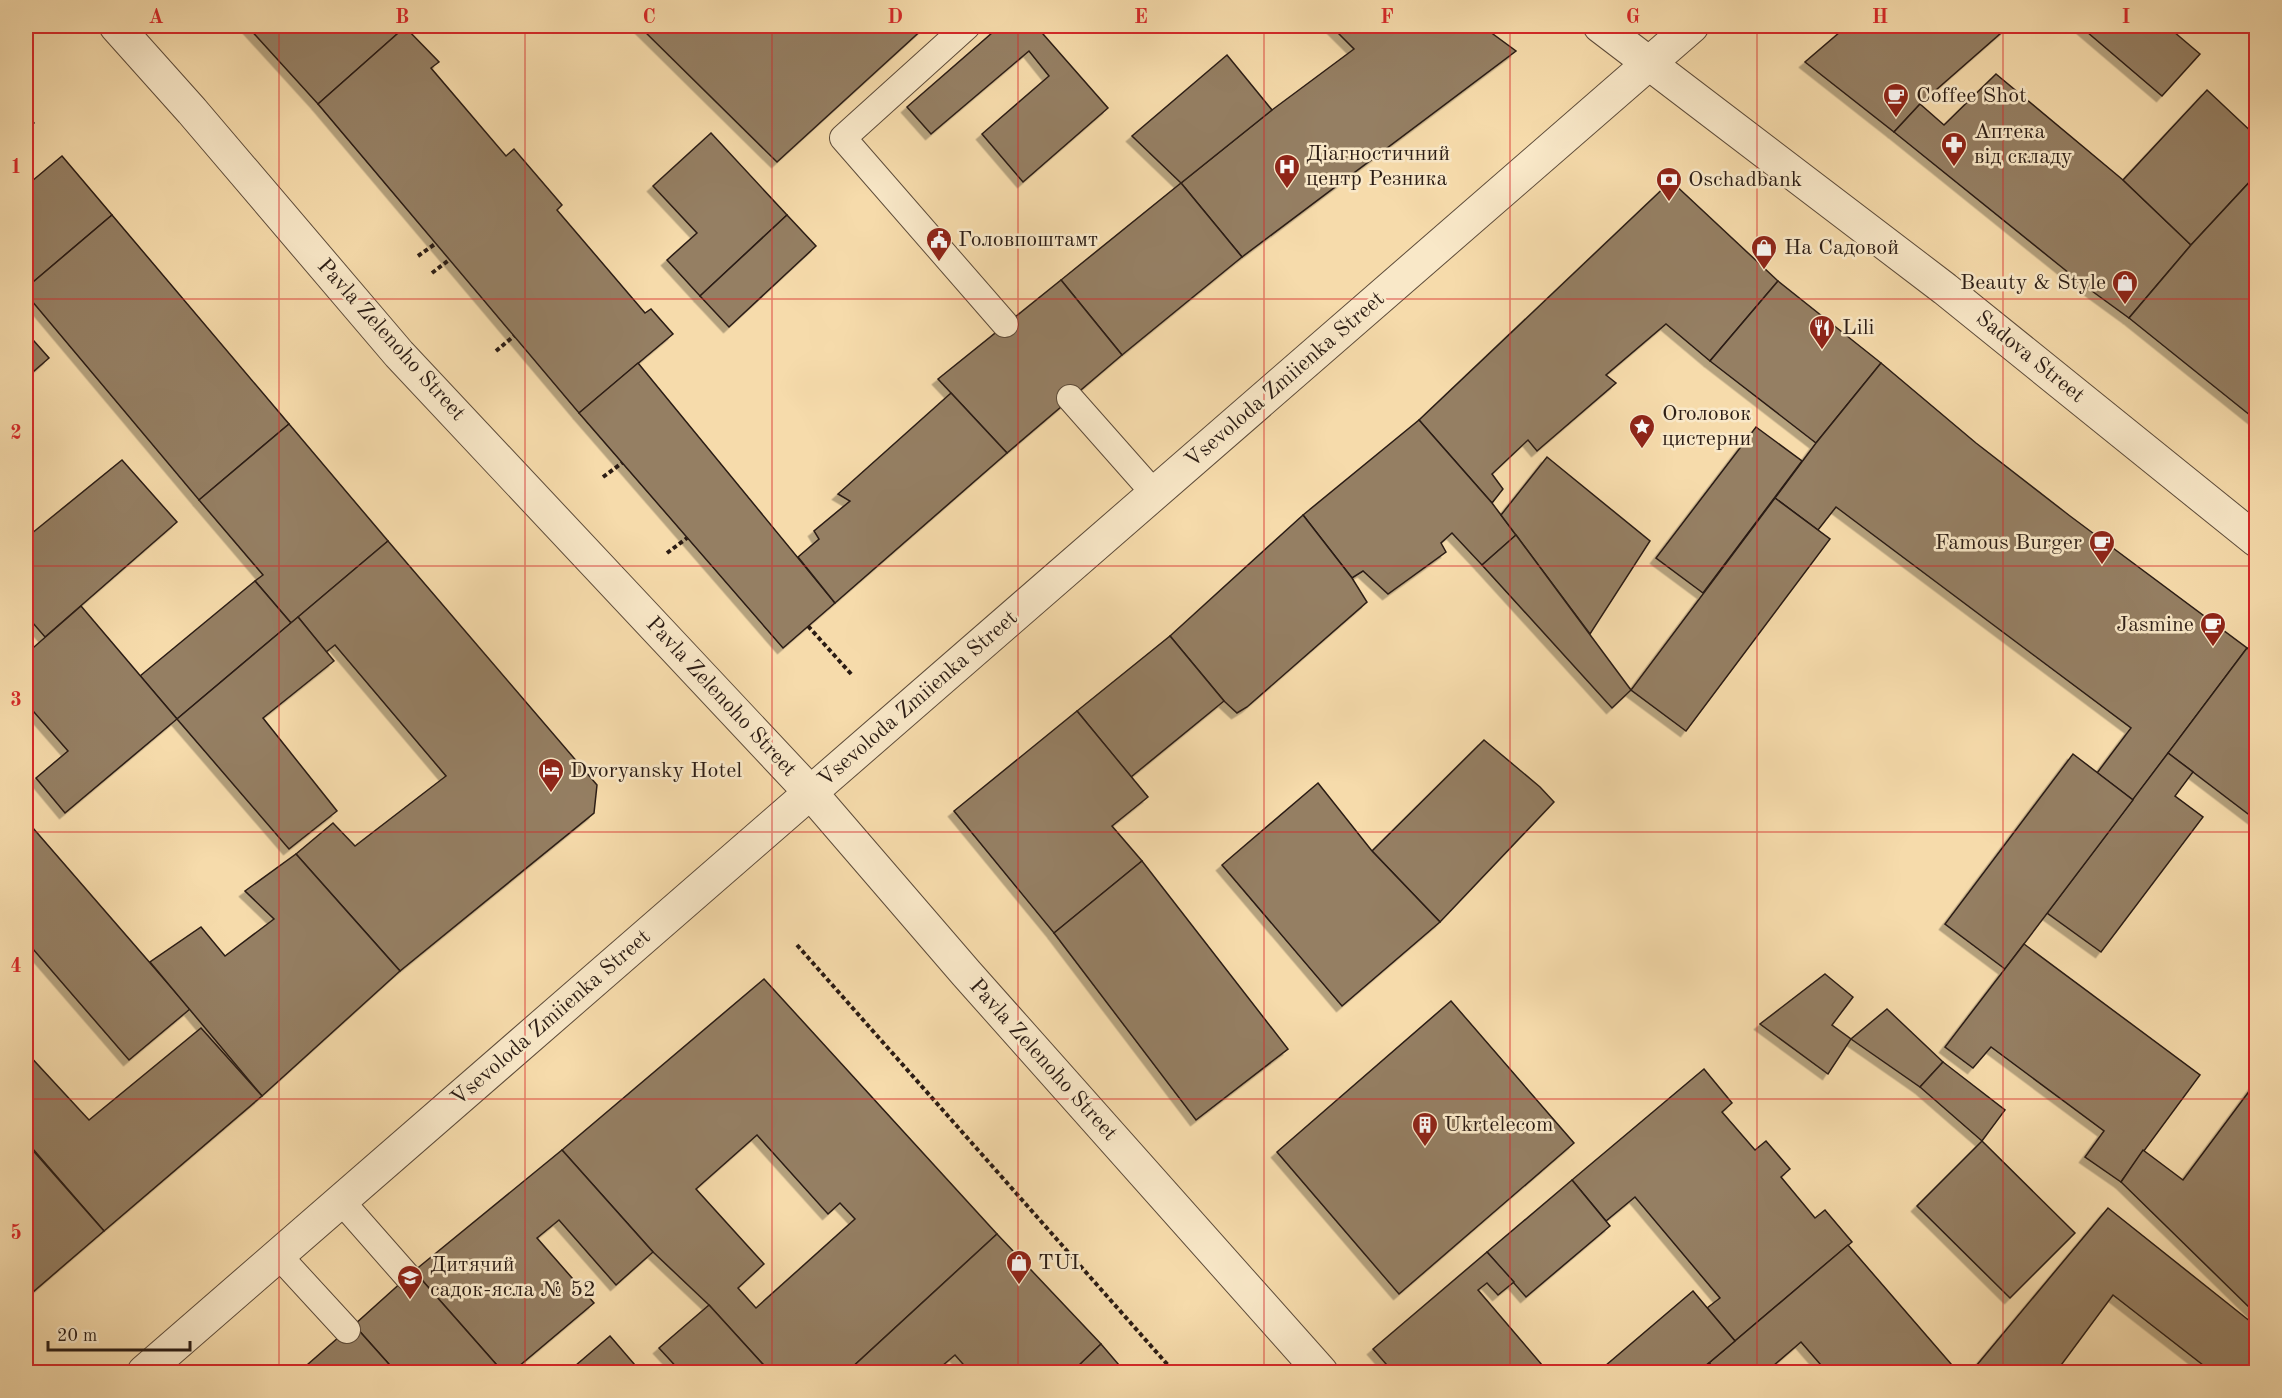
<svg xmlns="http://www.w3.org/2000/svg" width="2282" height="1398" font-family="'Old Standard TT',serif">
<defs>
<filter id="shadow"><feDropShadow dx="-5.5" dy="5.5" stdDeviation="0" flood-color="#0004"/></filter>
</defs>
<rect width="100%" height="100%" fill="#f6dbab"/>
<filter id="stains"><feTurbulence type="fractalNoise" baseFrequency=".00333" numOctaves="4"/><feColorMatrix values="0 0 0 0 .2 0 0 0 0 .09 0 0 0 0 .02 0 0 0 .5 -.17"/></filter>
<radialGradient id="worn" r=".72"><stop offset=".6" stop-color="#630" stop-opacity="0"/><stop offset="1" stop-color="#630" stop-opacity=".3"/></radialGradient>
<g fill="#957f63" stroke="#2b1c14" stroke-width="1.5" fill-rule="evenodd" filter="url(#shadow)">
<path d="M247 26H404L405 27 318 104Z"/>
<path d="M639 26H926L777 162Z"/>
<path d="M1000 26H1036L1108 108 1023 182 982 134 1049 76 1029 51 931 134 907 107Z"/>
<path d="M1331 26H1482L1516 51 1242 257 1181 183 1272 110 1354 49Z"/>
<path d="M1847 26H2009L1920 104 1894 132 1805 62Z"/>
<path d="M2080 26H2167L2200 54 2162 96Z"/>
<path d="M405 27 439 62 431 68 506 156 514 149 562 205 557 210 645 313 651 309 673 334 579 413 318 104Z"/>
<path d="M1227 55 1272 110 1181 183 1132 136Z"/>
<path d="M1996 74 2123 180 2191 245 2129 318 2085 286 1894 132 1920 104 1944 125Z"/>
<path d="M2207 90 2256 136V175L2191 245 2123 180Z"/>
<path d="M26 113 34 123 26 131Z"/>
<path d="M711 133 787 215 700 296 667 260 697 233 653 186Z"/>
<path d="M62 156 112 215 26 288V186Z"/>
<path d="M2256 175V420L2129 318 2191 245Z"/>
<path d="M1671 181 1778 281 1710 361 1666 324 1606 375 1616 383 1537 451 1528 440 1492 474 1503 489 1492 503 1419 420Z"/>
<path d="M1181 183 1242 257 1122 355 1061 280Z"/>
<path d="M112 215 289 424 199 500 26 294V288Z"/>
<path d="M787 215 816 246 729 327 700 296Z"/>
<path d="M1061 280 1122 355 1007 453 938 379Z"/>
<path d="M1778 281 1881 363 1816 443 1710 361Z"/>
<path d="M26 332 49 358 26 378Z"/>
<path d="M638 363 835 603 783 648 579 413Z"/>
<path d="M1881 363 1976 443 2070 516 2247 648 2133 800 2097 773 2131 728 1836 507 1818 530 1775 498 1816 443Z"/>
<path d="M951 393 1007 453 835 603 798 557 819 539 814 531 850 501 838 494Z"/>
<path d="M1419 420 1492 503 1516 535 1482 565 1452 533 1441 543 1446 552 1388 594 1363 571 1352 578 1303 515Z"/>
<path d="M289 424 388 541 291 623 255 581 263 575 199 500Z"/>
<path d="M1756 427 1802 461 1703 593 1656 558Z"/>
<path d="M1547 457 1650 541 1590 634 1501 515Z"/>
<path d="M122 460 177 522 45 637 26 615V538Z"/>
<path d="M1775 498 1830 539 1686 731 1631 690Z"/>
<path d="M1303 515 1352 578 1367 602 1247 707 1237 713 1224 701 1170 636Z"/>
<path d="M1516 535 1631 690 1612 708 1482 565Z"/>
<path d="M388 541 597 785 594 813 400 971 296 854 333 823 355 846 446 776 335 645 326 652 298 617Z"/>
<path d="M255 581 291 623 177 719 140 676Z"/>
<path d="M81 606 177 719 65 813 36 778 68 751 27 704 26 705V654Z"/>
<path d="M298 617 334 661 263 718 337 811 289 849 177 719Z"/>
<path d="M1170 636 1224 701 1131 777 1077 711Z"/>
<path d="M2247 648 2256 655V820L2168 753Z"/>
<path d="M1077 711 1148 797 1112 826 1142 861 1054 933 954 811Z"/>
<path d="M1484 740 1540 787 1554 802 1440 922 1372 851Z"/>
<path d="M2168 753 2193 772 2175 796 2203 817 2101 952 2047 913Z"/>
<path d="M2073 754 2133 800 2005 969 1945 924Z"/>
<path d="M1318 783 1372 851 1440 922 1342 1006 1222 865Z"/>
<path d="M26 820 190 1009 129 1060 26 941Z"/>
<path d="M296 854 400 971 262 1096 150 962 201 927 225 956 274 919 245 891Z"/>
<path d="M1142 861 1288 1049 1196 1120 1054 933Z"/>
<path d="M2024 944 2200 1075 2121 1182 2085 1157 2104 1131 1991 1047 1973 1068 1945 1047Z"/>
<path d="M1825 974 1853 997 1832 1025 1851 1039 1828 1074 1760 1024Z"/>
<path d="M764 979 997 1234 847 1372H770L709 1305 653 1252 562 1150ZM757 1135 828 1214 840 1203 855 1219 756 1308 738 1288 764 1264 696 1189Z"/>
<path d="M1451 1001 1574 1143 1399 1294 1277 1152Z"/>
<path d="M1887 1009 1943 1062 1920 1087 1851 1039Z"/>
<path d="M201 1028 262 1096 104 1231 26 1141V1052L89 1120Z"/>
<path d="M1943 1062 2005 1110 1982 1141 1920 1087Z"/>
<path d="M1704 1069 1732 1103 1722 1112 1755 1150 1766 1141 1790 1169 1781 1177 1815 1218 1825 1210 1852 1242 1735 1341 1707 1308 1720 1298 1635 1197 1606 1221 1572 1180Z"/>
<path d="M2256 1082V1314L2121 1182 2143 1150 2183 1180Z"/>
<path d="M1982 1141 2075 1233 2010 1298 1917 1206Z"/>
<path d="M29 1146 104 1231 26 1298V1148Z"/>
<path d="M562 1150 653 1252 616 1285 559 1220 537 1238 594 1303 512 1372H503L414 1271Z"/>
<path d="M1572 1180 1610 1226 1526 1297 1487 1252Z"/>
<path d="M2108 1208 2256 1326V1372H2212L2113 1295 2056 1372H1971Z"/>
<path d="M997 1234 1101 1344 1072 1372H970L955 1355 935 1372H847Z"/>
<path d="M1848 1245 1958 1372H1827L1801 1342 1766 1372H1752L1750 1370 1748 1372H1718L1709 1363Z"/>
<path d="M1487 1252 1514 1282 1498 1295 1487 1283 1478 1290 1548 1372H1393L1373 1349Z"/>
<path d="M414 1271 503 1372H396L354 1325Z"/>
<path d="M1693 1291 1735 1341 1698 1372H1598Z"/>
<path d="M709 1305 770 1372H681L659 1348Z"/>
<path d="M354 1325 396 1372H299L347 1330Z"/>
<path d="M610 1336 641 1372H568Z"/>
<path d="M1101 1344 1125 1372H1072Z"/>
<path d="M1709 1363 1718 1372H1698Z"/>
</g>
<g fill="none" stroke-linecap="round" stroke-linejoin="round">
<defs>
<g id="lane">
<path d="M967 26 843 138 1005 324"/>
<path d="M1070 398 1154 493"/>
<path d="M342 1202 408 1277"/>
<path d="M279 1256 347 1330"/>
</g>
<g id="street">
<path d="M116 26 192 111 399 354 810 792 966 973 1321 1372"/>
<path d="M1600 26 1945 289 2256 540"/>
<path d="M144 1372 1692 26"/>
</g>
</defs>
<use href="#lane" stroke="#5e4c3a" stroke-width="28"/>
<use href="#street" stroke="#5e4c3a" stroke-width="35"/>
<g stroke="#2b1c14" stroke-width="4" stroke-dasharray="4.5 3" stroke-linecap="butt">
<path d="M418 256 435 244"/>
<path d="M432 273 449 260"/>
<path d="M496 351 514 336"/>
<path d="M603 477 622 463"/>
<path d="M667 553 687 538"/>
<path d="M808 626 852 675"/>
<path d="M797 945 1174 1372"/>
</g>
<use href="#lane" stroke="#f9e8c8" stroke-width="26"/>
<use href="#street" stroke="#f9e8c8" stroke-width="33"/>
</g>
<path fill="none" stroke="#d62828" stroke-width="1.5" stroke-opacity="0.55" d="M279 26V1372M525 26V1372M772 26V1372M1018 26V1372M1264 26V1372M1510 26V1372M1757 26V1372M2003 26V1372M26 299H2256M26 566H2256M26 832H2256M26 1099H2256"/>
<defs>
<symbol id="cafe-pin" viewBox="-11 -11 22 30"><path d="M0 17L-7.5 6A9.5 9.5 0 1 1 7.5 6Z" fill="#8f2418" stroke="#f9e8c8"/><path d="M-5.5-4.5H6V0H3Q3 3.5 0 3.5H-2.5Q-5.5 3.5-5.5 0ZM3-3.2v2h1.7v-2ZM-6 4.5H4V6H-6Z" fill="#fff"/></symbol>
<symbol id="pharmacy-pin" viewBox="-11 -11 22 30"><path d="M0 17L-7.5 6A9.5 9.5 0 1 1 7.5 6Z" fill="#8f2418" stroke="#f9e8c8"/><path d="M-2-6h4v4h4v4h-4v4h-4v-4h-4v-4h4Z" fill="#fff"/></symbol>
<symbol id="hospital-pin" viewBox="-11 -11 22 30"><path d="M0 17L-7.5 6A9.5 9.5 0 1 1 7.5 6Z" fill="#8f2418" stroke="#f9e8c8"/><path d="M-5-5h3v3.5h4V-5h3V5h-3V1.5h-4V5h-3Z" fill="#fff"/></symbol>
<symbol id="bank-pin" viewBox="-11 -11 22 30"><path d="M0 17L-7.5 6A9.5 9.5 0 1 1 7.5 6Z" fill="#8f2418" stroke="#f9e8c8"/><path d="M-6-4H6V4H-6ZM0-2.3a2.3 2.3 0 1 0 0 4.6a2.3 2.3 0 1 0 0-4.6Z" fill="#fff"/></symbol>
<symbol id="civic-pin" viewBox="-11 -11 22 30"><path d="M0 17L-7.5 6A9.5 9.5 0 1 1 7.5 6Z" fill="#8f2418" stroke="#f9e8c8"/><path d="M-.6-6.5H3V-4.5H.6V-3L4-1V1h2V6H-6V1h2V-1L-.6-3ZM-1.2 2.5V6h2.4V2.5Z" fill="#fff"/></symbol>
<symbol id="shop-pin" viewBox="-11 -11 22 30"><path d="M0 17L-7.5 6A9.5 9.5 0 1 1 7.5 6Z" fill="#8f2418" stroke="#f9e8c8"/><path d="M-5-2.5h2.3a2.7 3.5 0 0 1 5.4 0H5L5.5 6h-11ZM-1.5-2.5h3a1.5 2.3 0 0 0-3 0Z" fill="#fff"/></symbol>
<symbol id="restaurant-pin" viewBox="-11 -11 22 30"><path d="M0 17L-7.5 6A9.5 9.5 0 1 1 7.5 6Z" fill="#8f2418" stroke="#f9e8c8"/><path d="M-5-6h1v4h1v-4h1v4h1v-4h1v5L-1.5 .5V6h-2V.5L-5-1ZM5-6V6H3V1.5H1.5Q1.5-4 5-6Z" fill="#fff"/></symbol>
<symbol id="sight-pin" viewBox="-11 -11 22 30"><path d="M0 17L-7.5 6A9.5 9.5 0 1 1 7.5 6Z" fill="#8f2418" stroke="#f9e8c8"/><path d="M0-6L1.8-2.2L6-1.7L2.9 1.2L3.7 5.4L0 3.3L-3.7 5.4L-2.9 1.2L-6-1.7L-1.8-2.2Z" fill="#fff"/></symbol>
<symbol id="hotel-pin" viewBox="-11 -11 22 30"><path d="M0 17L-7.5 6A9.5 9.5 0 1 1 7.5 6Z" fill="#8f2418" stroke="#f9e8c8"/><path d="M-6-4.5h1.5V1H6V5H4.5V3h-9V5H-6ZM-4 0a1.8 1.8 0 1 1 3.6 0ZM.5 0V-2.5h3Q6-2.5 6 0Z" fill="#fff"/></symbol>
<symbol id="building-pin" viewBox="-11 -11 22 30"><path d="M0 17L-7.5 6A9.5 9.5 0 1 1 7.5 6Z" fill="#8f2418" stroke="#f9e8c8"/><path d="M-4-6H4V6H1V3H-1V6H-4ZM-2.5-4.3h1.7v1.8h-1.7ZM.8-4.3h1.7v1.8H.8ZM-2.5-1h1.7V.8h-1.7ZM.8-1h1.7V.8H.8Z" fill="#fff"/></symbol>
<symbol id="school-pin" viewBox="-11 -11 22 30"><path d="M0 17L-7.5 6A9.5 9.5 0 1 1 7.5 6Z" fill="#8f2418" stroke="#f9e8c8"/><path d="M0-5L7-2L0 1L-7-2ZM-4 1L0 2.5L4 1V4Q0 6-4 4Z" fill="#fff"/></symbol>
</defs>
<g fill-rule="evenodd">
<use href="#cafe-pin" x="1881" y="81" width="30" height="40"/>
<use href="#pharmacy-pin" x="1939" y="130" width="30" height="40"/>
<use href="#hospital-pin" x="1272" y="152" width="30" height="40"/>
<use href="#bank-pin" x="1654" y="165" width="30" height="40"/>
<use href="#civic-pin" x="924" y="225" width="30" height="40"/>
<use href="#shop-pin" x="1749" y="233" width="30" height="40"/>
<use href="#shop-pin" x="2110" y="268" width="30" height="40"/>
<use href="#restaurant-pin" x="1807" y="313" width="30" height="40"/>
<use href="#sight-pin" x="1627" y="412" width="30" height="40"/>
<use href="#cafe-pin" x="2087" y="528" width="30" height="40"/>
<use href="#cafe-pin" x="2198" y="610" width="30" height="40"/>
<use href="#hotel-pin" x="536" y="756" width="30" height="40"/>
<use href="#building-pin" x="1410" y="1110" width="30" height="40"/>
<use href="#shop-pin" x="1004" y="1248" width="30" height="40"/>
<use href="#school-pin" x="395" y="1263" width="30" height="40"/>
</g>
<g text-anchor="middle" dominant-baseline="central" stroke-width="5" stroke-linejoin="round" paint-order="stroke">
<g font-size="22" fill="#2b1c14" stroke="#f9e8c8" text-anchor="start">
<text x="1916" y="96">Coffee Shot</text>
<text x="1974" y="132">Аптека<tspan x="1974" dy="25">вiд складу</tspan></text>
<text x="1306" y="154">Діагностичний<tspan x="1306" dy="25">центр Резника</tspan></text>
<text x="1688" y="180">Oschadbank</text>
<text x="958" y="240">Головпоштамт</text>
<text x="1784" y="248">На Садовой</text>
<text x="2106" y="283" text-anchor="end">Beauty &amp; Style</text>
<text x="1842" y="328">Lili</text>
<text x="1662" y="414">Оголовок<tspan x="1662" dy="25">цистерни</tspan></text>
<text x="2082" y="543" text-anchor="end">Famous Burger</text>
<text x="2194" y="625" text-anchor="end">Jasmine</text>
<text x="570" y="771">Dvoryansky Hotel</text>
<text x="1444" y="1125">Ukrtelecom</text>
<text x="1038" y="1263">TUI</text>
<text x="430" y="1265">Дитячий<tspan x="430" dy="25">садок-ясла № 52</tspan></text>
</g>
<g font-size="22" fill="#2b1c14" stroke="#f9e8c8">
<text transform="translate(391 340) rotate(48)">Pavla Zelenoho Street</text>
<text transform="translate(2030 357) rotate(39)">Sadova Street</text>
<text transform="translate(1285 380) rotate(-41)">Vsevoloda Zmiienka Street</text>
<text transform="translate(721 697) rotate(47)">Pavla Zelenoho Street</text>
<text transform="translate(918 699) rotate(-41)">Vsevoloda Zmiienka Street</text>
<text transform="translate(551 1018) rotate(-41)">Vsevoloda Zmiienka Street</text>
<text transform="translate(1043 1060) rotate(48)">Pavla Zelenoho Street</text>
</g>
</g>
<rect width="2282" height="1398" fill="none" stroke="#f6dbab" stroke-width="66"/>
<path d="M48 1341v9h142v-9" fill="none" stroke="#2b1c14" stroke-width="3"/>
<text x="57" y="1341" font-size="18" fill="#2b1c14" stroke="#f9e8c8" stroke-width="4.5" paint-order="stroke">20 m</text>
<rect x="33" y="33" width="2216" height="1332" fill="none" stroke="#d62828" stroke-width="2"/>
<g font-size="20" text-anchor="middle" font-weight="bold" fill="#d62828">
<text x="156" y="23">A</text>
<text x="402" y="23">B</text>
<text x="649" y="23">C</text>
<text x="895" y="23">D</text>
<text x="1141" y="23">E</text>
<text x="1387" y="23">F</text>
<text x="1633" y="23">G</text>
<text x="1880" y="23">H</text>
<text x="2126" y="23">I</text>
<text x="16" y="173">1</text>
<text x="16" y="439">2</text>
<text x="16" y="706">3</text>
<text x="16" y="972">4</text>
<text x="16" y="1239">5</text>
</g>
<rect width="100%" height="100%" filter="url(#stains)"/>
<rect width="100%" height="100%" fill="url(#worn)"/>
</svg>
